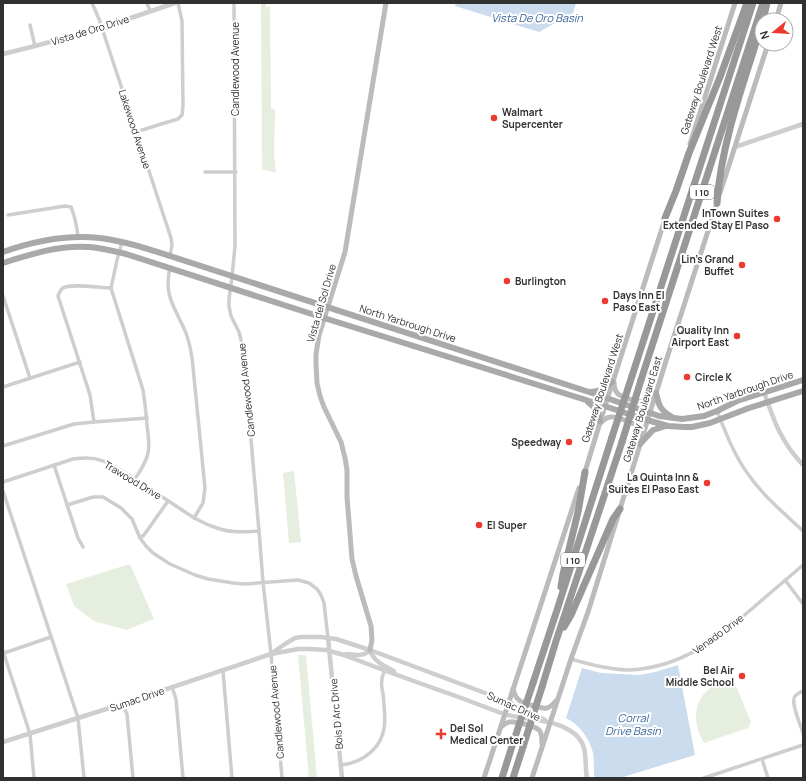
<svg xmlns="http://www.w3.org/2000/svg" width="806" height="781" font-family="Manrope,sans-serif">
<rect width="100%" height="100%" fill="#fff"/>
<g fill="#e5eedf">
<path d="M261 3H266V7H270L271 108 275 110 274 154 276 173 262 169Z"/>
<path d="M294 471 301 542 289 543 283 473Z"/>
<path d="M130 564 154 619 126 630 94 621 74 606 66 584Z"/>
<path d="M298 655H306L317 778H309Z"/>
<path d="M733 679 751 722 748 728 704 743C692 722 692 698 715 685 721 681 727 681 733 679Z"/>
</g>
<g fill="#cbdcee">
<path d="M456 3H576L573 13 539 32 455 6Z"/>
<path d="M678 665 695 755 620 778H596L594 775C594 768 594 760 593 753 590 739 579 724 566 718L582 668 601 673 640 675 655 672Z"/>
</g>
<g fill="none" stroke-linecap="round" stroke-linejoin="round">
<g stroke="#cecece" stroke-width="3.5">
<path d="M92 3 99 19 171 238 172 245 170 256"/>
<path d="M147 3 150 11"/>
<path d="M234 3 235 246 232 277 229 299V306L231 316 239 332 243 348 259 531 263 582 271 654 282 778"/>
<path d="M30 25 35 46"/>
<path d="M136 132 158 125 178 119 182 115 183 106 182 21 178 3"/>
<path d="M205 172H236"/>
<path d="M8 215 65 206 71 207C75 217 77 227 78 237"/>
<path d="M122 242 117 260 111 288 143 390C145 402 146 413 147 425 148 434 150 444 148 453 146 463 140 471 135 479"/>
<path d="M170 268C163 296 176 309 186 333 190 344 192 356 193 367L205 488 203 503 194 518"/>
<path d="M3 296 30 378"/>
<path d="M3 387 80 362"/>
<path d="M717 411C726 433 734 455 748 474 763 496 784 513 803 531"/>
<path d="M94 422 90 395 58 296C59 293 60 290 63 288 72 283 100 288 111 288"/>
<path d="M3 446 74 424 94 422 147 418"/>
<path d="M54 465 78 538 83 547"/>
<path d="M3 482 73 459C83 458 93 457 103 461 111 463 118 469 125 473 143 484 161 496 179 508 191 516 203 524 217 528 231 533 245 532 259 531"/>
<path d="M3 491 78 718 84 778"/>
<path d="M67 505 93 497H103L121 508 132 519 140 538 146 546 153 553 170 564 195 575 208 579 233 583 245 584 298 580 309 583 317 589 321 595 324 603 328 638"/>
<path d="M140 538 144 535 168 501"/>
<path d="M785 580 803 604"/>
<path d="M3 651 30 734 34 778"/>
<path d="M4 653 51 637"/>
<path d="M571 659C591 665 610 670 631 670 682 667 717 639 754 607 770 593 787 579 803 565"/>
<path d="M223 671 232 778"/>
<path d="M172 687 176 699 183 778"/>
<path d="M803 691C800 692 797 694 795 696 790 702 801 726 803 733"/>
<path d="M122 704 127 714 133 778"/>
<path d="M762 759 768 778"/>
<path d="M341 765C352 764 362 760 371 752 389 736 385 716 383 694 382 690 381 684 382 679 382 676 384 673 385 670"/>
<path d="M704 778 803 745"/>
</g>
<g stroke="#cecece" stroke-width="4.5">
<path d="M3 54 35 46 101 28 175 3"/>
<path d="M735 147 803 124"/>
<path d="M764 392C774 421 781 442 803 465"/>
<path d="M328 638 342 778"/>
<path d="M370 650C374 662 384 666 394 671"/>
<path d="M272 653 285 644 295 638 301 637H321L336 639 370 650 509 702 545 720"/>
<path d="M346 654C355 655 364 657 370 650"/>
<path d="M3 742 122 704 271 654 298 649H309L326 650 344 655C380 669 416 682 453 695 470 701 487 708 504 714 528 721 557 718 576 735 589 747 584 763 587 778"/>
</g>
<g stroke="#bbb" stroke-width="5">
<path d="M776 20 781 3"/>
<path d="M690 144 735 3"/>
<path d="M720 193 768 44"/>
<path d="M614 382C614 386 615 391 618 394 623 398 643 404 649 401 651 400 652 399 654 397"/>
<path d="M599 425C602 421 605 418 610 417 615 416 635 423 638 427 640 430 641 433 642 436"/>
<path d="M584 475 605 406 666 216"/>
<path d="M370 650 372 640 371 626 356 576 352 559 347 497V470L345 458 341 442 324 407 320 396 317 383 316 364V354L319 335 345 252 386 3"/>
<path d="M513 689C516 702 523 703 534 706 538 707 543 709 547 708 551 707 554 703 557 700"/>
<path d="M501 727C503 725 506 723 509 722 515 721 536 726 540 731 542 735 542 740 542 744"/>
<path d="M484 778 579 488"/>
<path d="M532 778 571 659 588 612 666 361 718 200"/>
</g>
<g stroke="#a9a9a9" stroke-width="6">
<path d="M3 252C40 239 78 232 117 241 135 244 153 251 170 256L589 392 659 416 682 419 704 416 717 411 737 401 803 380"/>
<path d="M3 263C31 254 59 245 89 247 102 248 114 251 126 254L324 318 586 400 647 420 668 426 684 427H692L710 423 749 408 803 391"/>
<path d="M591 392C601 391 605 389 612 382"/>
<path d="M656 393C659 406 660 410 672 417"/>
<path d="M588 402 597 410 600 421"/>
<path d="M640 444 653 430 666 426"/>
</g>
<g stroke="#989898" stroke-width="7">
<path d="M763 20 767 3"/>
<path d="M717 203C721 143 744 82 762 24"/>
<path d="M665 218 676 191 689 153 720 77 747 3"/>
<path d="M632 376 753 3"/>
<path d="M641 380 763 3"/>
<path d="M561 587 563 574 578 512 585 472"/>
<path d="M564 627 571 615 613 519 620 509"/>
<path d="M533 683 558 607 612 437"/>
<path d="M542 687 556 641 622 442"/>
<path d="M502 778 513 743"/>
<path d="M513 778 523 747"/>
</g>
<g stroke="#989898" stroke-width="7">
<path d="M612 437 632 376"/>
<path d="M622 442 641 380"/>
<path d="M513 743 533 683"/>
<path d="M523 747 542 687"/>
</g>
</g>
<g fill="#ec3a30" stroke="#fff" stroke-width="1.5">
<circle cx="494" cy="118" r="4"/>
<circle cx="777" cy="219" r="4"/>
<circle cx="742" cy="265" r="4"/>
<circle cx="507" cy="281" r="4"/>
<circle cx="605" cy="301" r="4"/>
<circle cx="737" cy="336" r="4"/>
<circle cx="687" cy="377" r="4"/>
<circle cx="569" cy="442" r="4"/>
<circle cx="707" cy="483" r="4"/>
<circle cx="479" cy="525" r="4"/>
<circle cx="742" cy="676" r="4"/>
<path d="M439 728h4v4h4v4h-4v4h-4v-4h-4v-4h4z"/>
</g>
<g text-anchor="middle" dominant-baseline="central" stroke-width="4" stroke-linejoin="round" paint-order="stroke">
<g fill="#fff" stroke="#6f6f6f" stroke-width="1">
<rect x="690" y="185" width="24" height="14" rx="3"/>
<rect x="561" y="553" width="24" height="14" rx="3"/>
</g>
<g font-size="9" font-weight="bold" fill="#313131">
<text x="702" y="192">I 10</text>
<text x="573" y="560">I 10</text>
</g>
<g font-size="10" fill="#313131" stroke="#fff">
<text transform="translate(90 30) rotate(-17)">Vista de Oro Drive</text>
<text transform="translate(235 69) rotate(-90)">Candlewood Avenue</text>
<text transform="translate(701 80) rotate(-72)">Gateway Boulevard West</text>
<text transform="translate(135 129) rotate(72)">Lakewood Avenue</text>
<text transform="translate(321 303) rotate(-74)">Vista del Sol Drive</text>
<text transform="translate(408 323) rotate(18)">North Yarbrough Drive</text>
<text transform="translate(602 388) rotate(-72)">Gateway Boulevard West</text>
<text transform="translate(246 390) rotate(-96)">Candlewood Avenue</text>
<text transform="translate(745 390) rotate(-19)">North Yarbrough Drive</text>
<text transform="translate(642 409) rotate(-73)">Gateway Boulevard East</text>
<text transform="translate(133 480) rotate(31)">Trawood Drive</text>
<text transform="translate(718 634) rotate(-36)">Venado Drive</text>
<text transform="translate(137 699) rotate(-19)">Sumac Drive</text>
<text transform="translate(514 706) rotate(24)">Sumac Drive</text>
<text transform="translate(276 712) rotate(-95)">Candlewood Avenue</text>
<text transform="translate(336 714) rotate(-95)">Bois D Arc Drive</text>
</g>
<g font-size="10" font-weight="bold" fill="#313131" stroke="#fff" text-anchor="start">
<text x="502" y="112">Walmart<tspan x="502" dy="12">Supercenter</tspan></text>
<text x="769" y="213" text-anchor="end">InTown Suites<tspan x="769" dy="12">Extended Stay El Paso</tspan></text>
<text x="734" y="259" text-anchor="end">Lin's Grand<tspan x="734" dy="12">Buffet</tspan></text>
<text x="515" y="281">Burlington</text>
<text x="613" y="295">Days Inn El<tspan x="613" dy="12">Paso East</tspan></text>
<text x="729" y="330" text-anchor="end">Quality Inn<tspan x="729" dy="12">Airport East</tspan></text>
<text x="695" y="377">Circle K</text>
<text x="561" y="442" text-anchor="end">Speedway</text>
<text x="699" y="477" text-anchor="end">La Quinta Inn &amp;<tspan x="699" dy="12">Suites El Paso East</tspan></text>
<text x="487" y="525">El Super</text>
<text x="734" y="670" text-anchor="end">Bel Air<tspan x="734" dy="12">Middle School</tspan></text>
<text x="450" y="728">Del Sol<tspan x="450" dy="12">Medical Center</tspan></text>
</g>
<g font-size="11" font-style="italic" fill="#3b6897" stroke="#fff">
<text x="537" y="17">Vista De Oro Basin</text>
<text x="633" y="717">Corral<tspan x="633" dy="13">Drive Basin</tspan></text>
</g>
</g>
<rect width="806" height="781" fill="none" stroke="#313131" stroke-width="8"/>
<g transform="translate(774 32) rotate(252)"><circle r="19" fill="#ffffff" stroke="#adadad"/>
<path d="M0-3L7 15L0 10L-7 15Z" fill="#ec3a30"/>
<text y="-6" font-size="11" font-weight="bold" text-anchor="middle" fill="#313131">N</text>
</g>
</svg>
